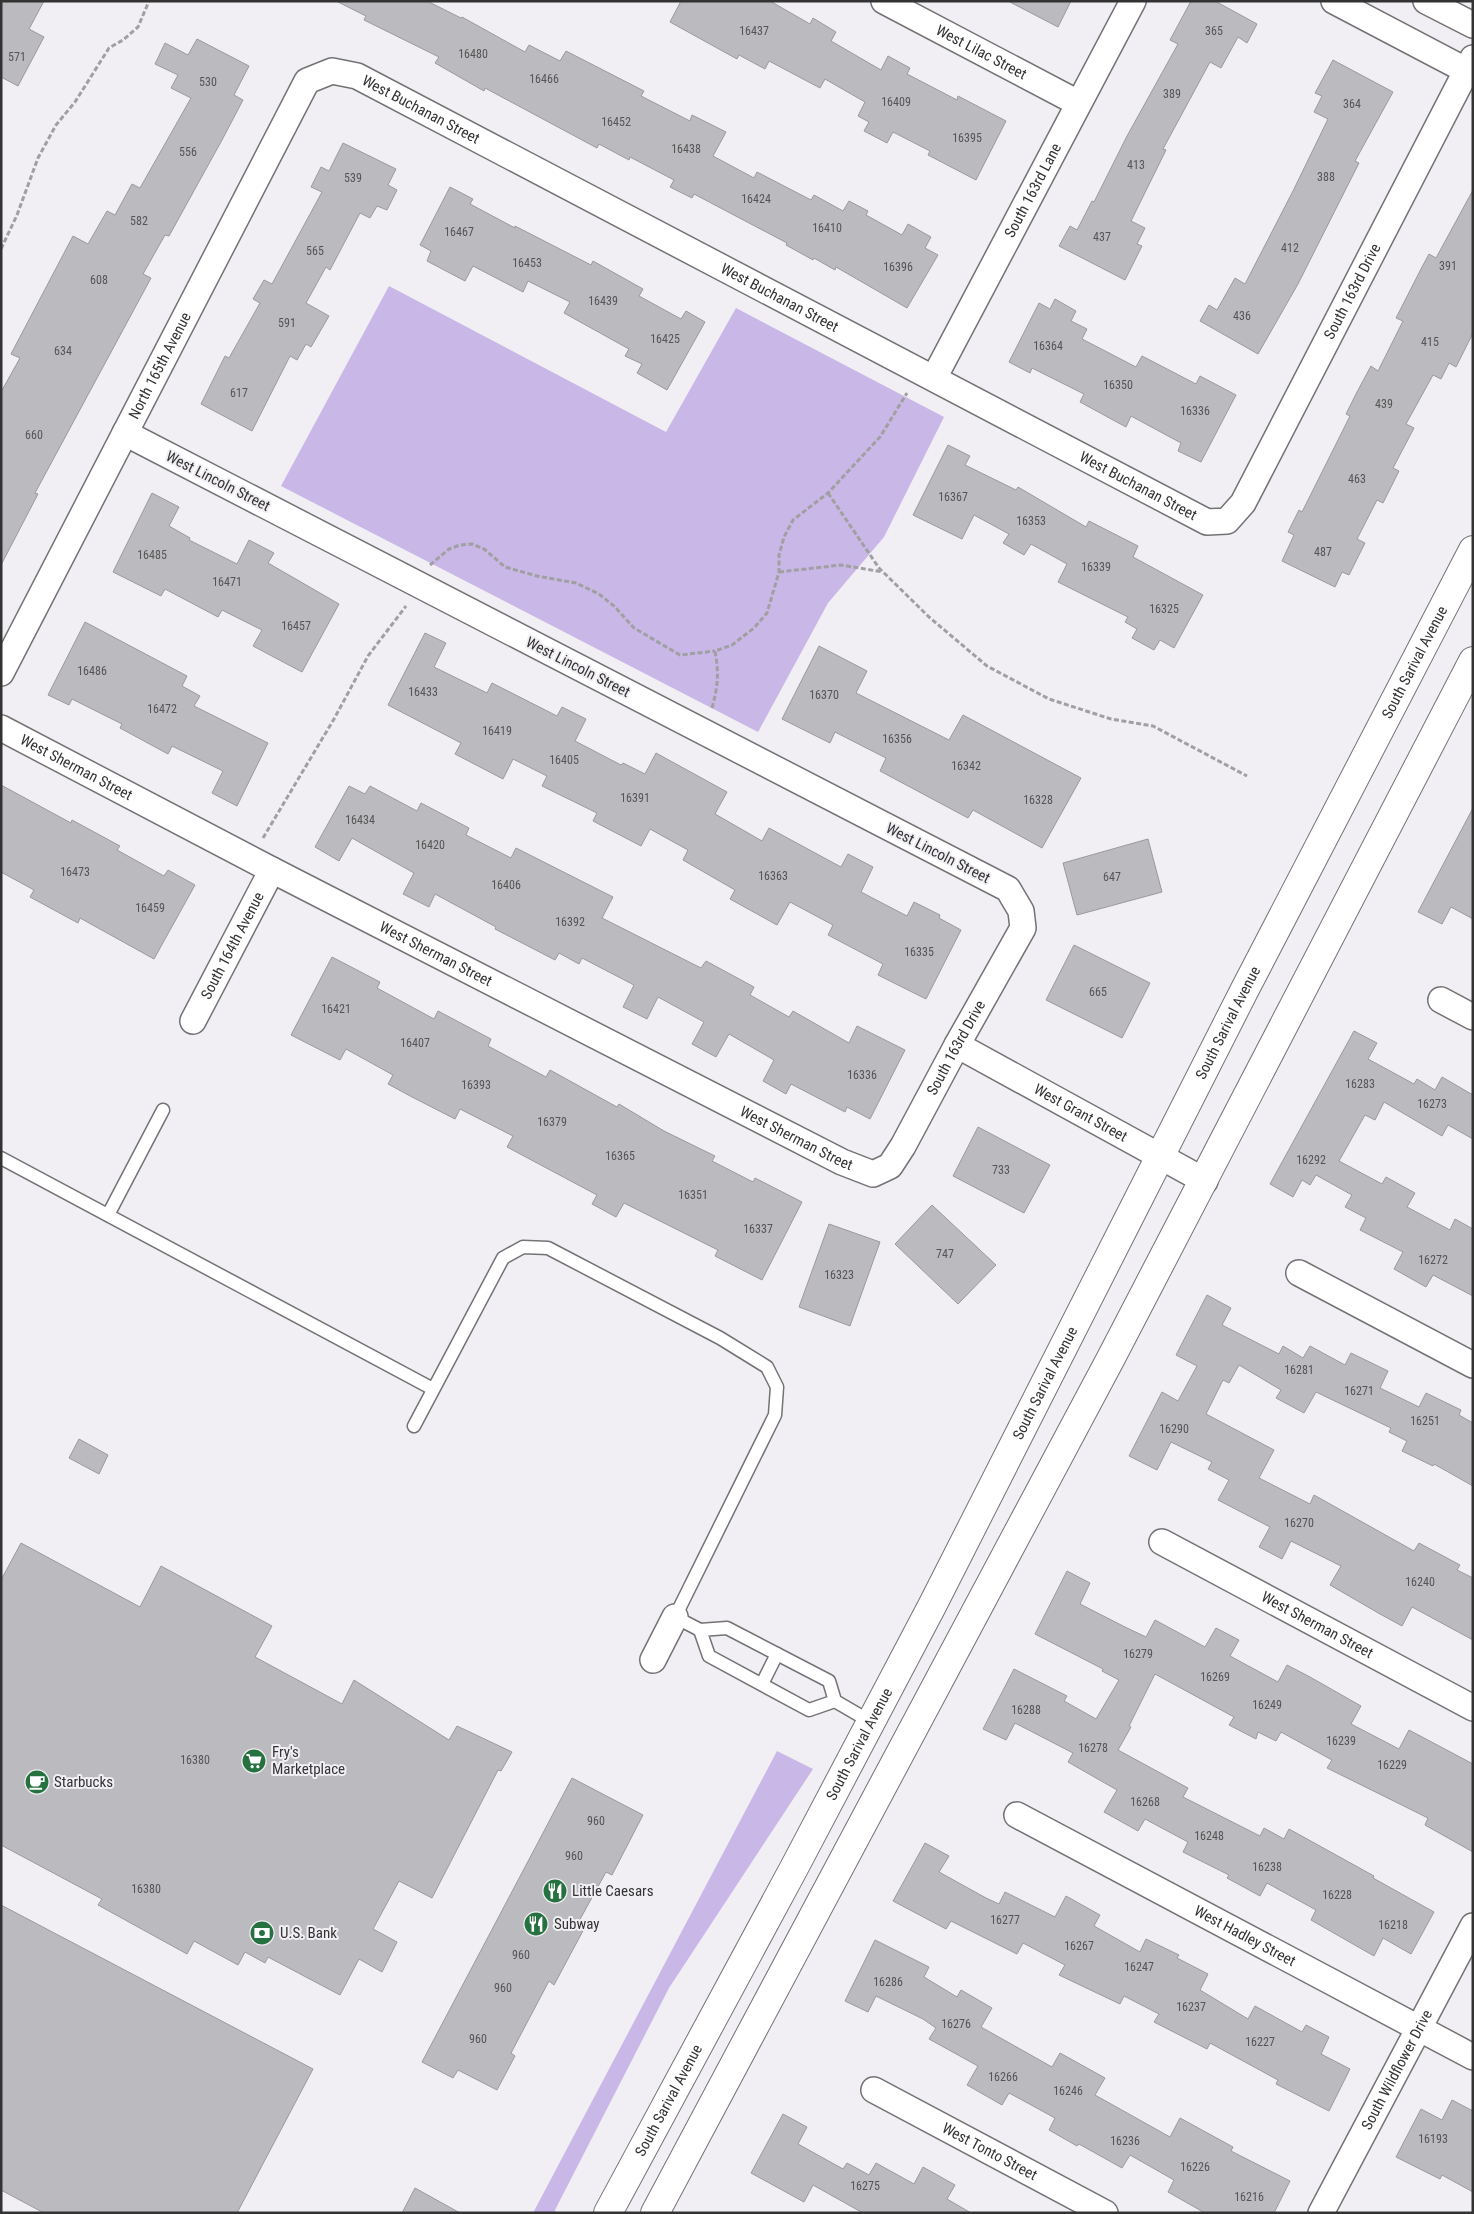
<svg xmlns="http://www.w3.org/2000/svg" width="1474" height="2214" font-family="'Roboto Condensed',sans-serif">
<rect width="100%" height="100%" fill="#f1eff3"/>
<g fill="#c8b7e7">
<path d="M389 286 666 432 736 308 944 417 884 537 828 603 758 732 281 486Z"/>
<path d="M777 1751 813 1769 669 1988 555 2210 556 2213H533Z"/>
</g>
<g fill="#bbbabe" stroke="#9a999d">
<path d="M1 1H44L29 29 44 37 18 86 1 77Z"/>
<path d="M336 1H427L461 18 462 17 525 52 529 45 560 61 566 51 644 91 641 96 690 121 692 115 726 132 713 156 754 178 757 172 811 200 814 195 843 211 849 201 868 211 866 215 902 235 908 224 931 237 925 248 938 255 907 308 836 267 835 270 814 258 813 260 786 245 787 243 694 194 692 198 670 187 674 180 630 157 629 160 599 144 597 148 485 88 484 91 435 63 439 57 364 20 366 16Z"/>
<path d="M681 1H770L810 24 813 18 836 32 831 41 881 70 888 56 910 68 907 74 957 100 958 96 1006 121 976 180 928 155 930 151 893 132 887 143 864 131 869 122 858 116 865 102 825 79 820 88 769 61 765 69 739 55 737 59 670 22Z"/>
<path d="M1008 1H1071L1058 27Z"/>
<path d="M1191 1H1215L1257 24 1247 43 1238 37 1221 68 1210 62 1163 149 1166 150 1131 221 1145 228 1137 244 1142 246 1125 280 1059 246 1070 226 1077 230 1092 201 1094 202 1127 136 1178 44 1170 40Z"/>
<path d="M197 39 249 66 234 95 243 100 222 140 169 236 165 235 143 274 151 278 35 493 38 494 1 565V392L20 358 11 354 73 236 88 244 107 211 115 215 132 184 140 188 191 98 171 88 178 75 155 64 165 43 188 55Z"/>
<path d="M1333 60 1393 92 1355 161 1359 163 1298 284 1258 354 1200 321 1209 305 1217 310 1235 278 1245 284 1293 191 1328 119 1314 112 1322 96 1315 93Z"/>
<path d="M343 143 396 169 388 185 397 190 387 210 377 206 370 218 360 213 330 270 326 267 306 303 329 316 311 347 306 344 297 360 290 356 252 431 201 404 225 356 229 358 260 303 253 299 264 280 272 284 322 192 311 187 321 167 329 171Z"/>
<path d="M450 187 473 199 470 204 515 228V226L591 265 593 261 643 289 639 296 681 319 686 311 705 322 667 390 637 373 642 364 625 356 629 349 564 313 570 302 528 281 523 292 473 266 465 281 427 261 431 251 420 245Z"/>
<path d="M1473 190V333L1456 367 1449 363 1441 379 1433 375 1406 424 1414 428 1393 468 1399 471 1383 503 1377 500 1357 539 1365 543 1349 575 1342 572 1335 587 1282 561 1294 535 1288 532 1299 510 1302 512 1350 416 1346 414 1357 392 1371 366 1378 371 1403 321 1396 318 1422 267 1429 254 1436 258Z"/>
<path d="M1055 299 1076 311 1071 321 1087 329 1082 339 1136 367 1142 356 1196 384 1200 376 1236 395 1201 462 1178 451 1181 443 1131 416 1126 427 1080 402 1084 394 1032 368 1030 373 1009 362 1039 303 1050 309Z"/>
<path d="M948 445 970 456 965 465 1016 490 1018 487 1086 527 1089 521 1138 546 1133 557 1203 595 1174 648 1160 640 1154 650 1132 638 1137 629 1125 622 1128 617 1058 582 1067 564 1031 544 1024 555 1003 543 1009 534 974 515 962 539 913 515Z"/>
<path d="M152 493 179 507 169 526 190 538 189 540 237 564 249 540 274 553 268 563 339 604 302 672 253 646 262 630 222 610 218 617 165 589 161 596 113 572Z"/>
<path d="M85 622 187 676 182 686 200 696 194 706 268 743 237 806 212 793 223 771 172 746 168 754 120 728 122 724 72 699 69 705 48 695Z"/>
<path d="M425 633 446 643 434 667 487 693 492 683 557 716 562 707 586 719 575 741 621 765 623 763 645 774 656 753 727 792 715 814 762 841 769 828 841 867 848 854 873 867 861 892 907 916 914 902 940 915 939 918 961 930 926 999 878 975 883 964 828 935 833 925 790 902 777 925 730 899 735 890 683 860 688 850 650 829 641 846 593 821 597 813 542 786 547 776 513 759 503 779 455 754 461 743 388 705Z"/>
<path d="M819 646 867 671 856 693 949 740 963 715 1081 778 1042 848 973 810 968 818 880 771 886 758 835 732 830 743 782 719Z"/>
<path d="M1 785 71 823 72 820 120 846 117 850 164 876 168 870 195 885 154 959 80 918 78 923 30 897 34 890 1 872Z"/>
<path d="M349 786 365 794 370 786 417 811 421 803 469 828 466 835 511 858 516 848 613 897 602 918 701 968 706 961 754 987 750 995 789 1017 793 1011 849 1043 857 1026 905 1050 870 1119 847 1107 845 1112 791 1084 786 1094 763 1081 774 1060 729 1034 716 1057 692 1044 704 1022 658 997 647 1019 623 1007 634 985 582 958 579 964 559 953 555 960 495 929 496 927 435 894 429 907 403 894 414 873 352 838 339 861 315 847Z"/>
<path d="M1473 808V919L1451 907 1442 924 1418 912Z"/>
<path d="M1148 839 1162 892 1077 915 1063 863Z"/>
<path d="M1074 945 1150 983 1122 1038 1046 1000Z"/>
<path d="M332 957 380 982 377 988 434 1019 438 1011 491 1039 488 1046 546 1077 550 1070 617 1107 619 1104 664 1131 715 1156 712 1161 753 1182 755 1178 802 1202 762 1280 715 1256 718 1250 624 1203 616 1217 592 1204 597 1195 507 1147 513 1136 460 1109 455 1119 412 1097 388 1084 393 1075 346 1049 340 1060 291 1035Z"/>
<path d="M1354 1031 1377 1043 1368 1059 1414 1084 1417 1079 1435 1090 1442 1077 1473 1095V1139L1448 1125 1442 1136 1384 1102 1375 1120 1365 1115 1339 1161 1382 1184 1386 1177 1415 1193 1407 1207 1450 1230 1455 1219 1473 1229V1296L1433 1275 1426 1287 1394 1269 1403 1252 1360 1230 1366 1218 1345 1207 1352 1195 1316 1175 1310 1185 1302 1180 1293 1197 1270 1184Z"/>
<path d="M978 1127 1050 1165 1024 1213 953 1176Z"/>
<path d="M932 1205 996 1265 958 1304 895 1244Z"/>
<path d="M829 1224 880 1242 850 1326 799 1307Z"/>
<path d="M1207 1295 1231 1308 1222 1325 1279 1354 1283 1346 1303 1358 1310 1346 1345 1365 1351 1353 1388 1371 1380 1388 1419 1407 1426 1393 1461 1410 1459 1415 1473 1423V1486L1434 1464 1433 1466 1402 1451 1407 1441 1389 1432 1391 1428 1316 1392 1304 1413 1276 1398 1281 1390 1239 1365 1229 1383 1223 1380 1206 1414 1274 1450 1259 1478 1310 1504 1314 1495 1414 1551 1419 1543 1460 1565 1457 1570 1473 1578V1640L1412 1607 1402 1626 1380 1614 1330 1585 1341 1566 1291 1541 1282 1559 1259 1547 1270 1527 1218 1500 1229 1480 1208 1469 1212 1462 1171 1442 1157 1470 1129 1456 1162 1392 1178 1401 1197 1366 1176 1355Z"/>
<path d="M79 1439 108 1455 99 1474 69 1458Z"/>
<path d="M21 1543 140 1607 161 1566 272 1626 255 1657 342 1704 354 1680 449 1740 457 1726 512 1752 501 1771 498 1770 432 1898 399 1881 373 1929 397 1942 382 1972 359 1959 340 1995 268 1957 265 1963 245 1952 238 1965 194 1941 187 1954 98 1905 102 1899 1 1845V1580Z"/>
<path d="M1067 1571 1090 1583 1080 1604 1125 1627 1146 1637 1155 1620 1205 1647 1216 1628 1239 1640 1230 1656 1278 1682 1287 1665 1310 1677 1361 1706 1351 1724 1399 1749 1409 1730 1473 1764V1852L1425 1825 1428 1818 1327 1768 1332 1760 1281 1732 1276 1741 1258 1732 1256 1739 1229 1725 1234 1717 1155 1674 1129 1726 1131 1727 1118 1750 1188 1788 1183 1797 1260 1836 1264 1828 1284 1839 1289 1829 1374 1876 1373 1878 1434 1912 1411 1954 1383 1938 1374 1956 1311 1920 1316 1910 1267 1883 1260 1896 1227 1878 1229 1875 1183 1852 1188 1842 1145 1819 1138 1831 1104 1812 1117 1790 1068 1762 1073 1753 1015 1723 1006 1740 983 1729 1014 1669 1067 1696 1064 1701 1096 1719 1119 1680 1102 1671 1103 1669 1035 1634Z"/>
<path d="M572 1778 643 1815 612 1875 606 1872 578 1923 585 1927 554 1985 549 1981 511 2053 515 2056 497 2090 458 2070 453 2078 422 2062Z"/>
<path d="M925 1843 949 1856 939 1872 986 1898 999 1904 1005 1892 1055 1917 1066 1896 1100 1915 1094 1926 1140 1952 1146 1939 1179 1955 1177 1958 1208 1974 1200 1990 1248 2019 1255 2006 1302 2032 1306 2025 1329 2037 1321 2054 1350 2069 1329 2111 1276 2084 1278 2080 1210 2043 1207 2049 1154 2022 1159 2014 1124 1996 1120 2004 1059 1975 1065 1965 1023 1943 1017 1954 951 1921 946 1929 893 1901Z"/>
<path d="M1 1905 313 2069 237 2213H44L1 2190Z"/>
<path d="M875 1940 929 1967 924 1977 957 1997 961 1990 992 2008 981 2027 1052 2067 1060 2053 1105 2078 1095 2095 1170 2137 1180 2118 1233 2147 1231 2151 1290 2181 1274 2213H1205L1168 2192 1174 2180 1130 2155 1122 2168 1079 2144 1077 2146 1049 2130 1055 2118 1022 2100 1009 2093 1002 2105 967 2085 978 2066 929 2039 936 2028 923 2019 876 1996 868 2012 845 2001Z"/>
<path d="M1452 2100 1473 2111V2192L1442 2175 1440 2179 1396 2157 1421 2109 1442 2120Z"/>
<path d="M783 2114 807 2127 798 2144 843 2169 847 2163 869 2175 876 2163 914 2184 923 2167 955 2185 947 2199 971 2213H863L813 2185 804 2202 751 2173Z"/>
<path d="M415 2188 460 2213H402Z"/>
</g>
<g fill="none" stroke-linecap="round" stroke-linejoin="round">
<defs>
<g id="lane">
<path d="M1 1158 433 1389"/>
<path d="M108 1215 163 1110"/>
<path d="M414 1426 503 1258 523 1247 548 1248 720 1338 767 1367 777 1387 775 1415 675 1617 700 1630"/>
<path d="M762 1684 777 1654"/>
<path d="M835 1701 809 1710 709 1656 700 1630 727 1628 829 1681 835 1701 871 1722"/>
</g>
<g id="street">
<path id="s1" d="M884 1 1078 103"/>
<path d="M1334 1 1473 74"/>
<path d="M1426 1 1473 25"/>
<path id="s2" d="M934 378 1133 1"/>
<path id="s3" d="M1 673 307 81 332 71 357 76 1207 522 1227 521 1243 503 1473 58"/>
<path id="s4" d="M1 728 272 870 842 1162 873 1174 890 1166 903 1146 957 1045 1023 928 1021 911 1008 889 125 433"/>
<path d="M1441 1000 1473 1017"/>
<path id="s5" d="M193 1021 272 870"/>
<path id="s6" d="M957 1045 1205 1181"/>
<path d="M1299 1273 1473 1365"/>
<path id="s7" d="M1162 1542 1473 1708"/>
<path d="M653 1660 675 1617"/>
<path id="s8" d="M1017 1815 1473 2057"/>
<path id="s9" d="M874 2090 1105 2213"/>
<path id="s10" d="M1321 2213 1473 1926"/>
</g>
<g id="secondary">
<path id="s11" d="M608 2213 794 1868 932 1606 1244 991 1473 550"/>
<path d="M655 2213 1111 1358 1473 661"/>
</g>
</defs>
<use href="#lane" stroke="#737275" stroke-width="15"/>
<use href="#street" stroke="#737275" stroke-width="28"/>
<use href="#secondary" stroke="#737275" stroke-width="30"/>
<g stroke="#a09fa1" stroke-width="3" stroke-dasharray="5 2.5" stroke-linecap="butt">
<path d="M1 249 17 215 38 158 56 125 75 102 109 48 123 40 138 27 149 1"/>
<path d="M828 493 879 568 929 617 987 666 1049 699 1111 719 1153 726 1247 776"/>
<path d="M430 565 449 549 460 545 472 544 484 549 505 567 537 576 576 583 599 594 614 606 634 628 680 655 715 651"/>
<path d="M779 572 841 565 883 572"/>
<path d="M712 708C718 686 719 674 715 651L732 645 754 628 767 613 779 572V555L784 537 793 520 828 493 880 437 907 393"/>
<path d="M263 838 334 719 368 656 406 606"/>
</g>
<use href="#lane" stroke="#fff" stroke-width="12"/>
<use href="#street" stroke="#fff" stroke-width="25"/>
<use href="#secondary" stroke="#fff" stroke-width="28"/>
</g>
<defs>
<symbol id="supermarket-disc" viewBox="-11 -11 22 22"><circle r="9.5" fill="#25713f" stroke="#f1eff3"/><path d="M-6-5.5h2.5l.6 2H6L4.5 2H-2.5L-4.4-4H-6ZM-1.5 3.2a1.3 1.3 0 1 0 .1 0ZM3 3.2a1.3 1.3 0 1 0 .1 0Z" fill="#fff"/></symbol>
<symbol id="cafe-disc" viewBox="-11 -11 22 22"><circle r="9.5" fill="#25713f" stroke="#f1eff3"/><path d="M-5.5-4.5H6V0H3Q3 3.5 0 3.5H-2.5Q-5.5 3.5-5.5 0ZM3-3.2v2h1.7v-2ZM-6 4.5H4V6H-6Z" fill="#fff"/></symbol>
<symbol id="restaurant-disc" viewBox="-11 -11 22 22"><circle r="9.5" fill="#25713f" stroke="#f1eff3"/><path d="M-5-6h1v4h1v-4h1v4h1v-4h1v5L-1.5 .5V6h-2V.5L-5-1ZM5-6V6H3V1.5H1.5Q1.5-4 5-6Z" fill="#fff"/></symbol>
<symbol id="bank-disc" viewBox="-11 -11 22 22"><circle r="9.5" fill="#25713f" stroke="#f1eff3"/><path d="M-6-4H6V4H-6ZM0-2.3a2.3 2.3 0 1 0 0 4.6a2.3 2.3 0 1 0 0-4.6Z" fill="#fff"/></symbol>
</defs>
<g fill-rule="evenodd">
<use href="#supermarket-disc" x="240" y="1747" width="28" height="28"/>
<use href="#cafe-disc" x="23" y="1768" width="28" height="28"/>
<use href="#restaurant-disc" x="541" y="1877" width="28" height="28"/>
<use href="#restaurant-disc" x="522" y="1910" width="28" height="28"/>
<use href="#bank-disc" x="248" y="1919" width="28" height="28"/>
</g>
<g text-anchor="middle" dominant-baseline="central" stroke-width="4" stroke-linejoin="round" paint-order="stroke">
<g font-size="12" fill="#555556">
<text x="754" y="31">16437</text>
<text x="1214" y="31">365</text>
<text x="473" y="54">16480</text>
<text x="17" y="57">571</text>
<text x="544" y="79">16466</text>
<text x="208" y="82">530</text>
<text x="1172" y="94">389</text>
<text x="896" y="102">16409</text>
<text x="1352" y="104">364</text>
<text x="616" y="122">16452</text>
<text x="967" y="138">16395</text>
<text x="686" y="149">16438</text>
<text x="188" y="152">556</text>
<text x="1136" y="165">413</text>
<text x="1326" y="177">388</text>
<text x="353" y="178">539</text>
<text x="756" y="199">16424</text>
<text x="139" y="221">582</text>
<text x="827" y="228">16410</text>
<text x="459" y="232">16467</text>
<text x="1102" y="237">437</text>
<text x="1290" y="248">412</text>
<text x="315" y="251">565</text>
<text x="527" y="263">16453</text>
<text x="1448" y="266">391</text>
<text x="898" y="267">16396</text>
<text x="99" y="280">608</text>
<text x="603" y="301">16439</text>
<text x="1242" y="316">436</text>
<text x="287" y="323">591</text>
<text x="665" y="339">16425</text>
<text x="1430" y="342">415</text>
<text x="1048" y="346">16364</text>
<text x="63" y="351">634</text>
<text x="1118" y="385">16350</text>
<text x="239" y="393">617</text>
<text x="1384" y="404">439</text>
<text x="1195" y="411">16336</text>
<text x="34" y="435">660</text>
<text x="1357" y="479">463</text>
<text x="953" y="497">16367</text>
<text x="1031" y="521">16353</text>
<text x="1323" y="552">487</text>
<text x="152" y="555">16485</text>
<text x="1096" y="567">16339</text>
<text x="227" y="582">16471</text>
<text x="1164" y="609">16325</text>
<text x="296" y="626">16457</text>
<text x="92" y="671">16486</text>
<text x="423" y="692">16433</text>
<text x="824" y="695">16370</text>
<text x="162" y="709">16472</text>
<text x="497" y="731">16419</text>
<text x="897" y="739">16356</text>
<text x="564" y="760">16405</text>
<text x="966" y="766">16342</text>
<text x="635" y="798">16391</text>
<text x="1038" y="800">16328</text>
<text x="360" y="820">16434</text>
<text x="430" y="845">16420</text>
<text x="75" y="872">16473</text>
<text x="773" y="876">16363</text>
<text x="1112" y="877">647</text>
<text x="506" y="885">16406</text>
<text x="150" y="908">16459</text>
<text x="570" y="922">16392</text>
<text x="919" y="952">16335</text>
<text x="1098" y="992">665</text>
<text x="336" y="1009">16421</text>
<text x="415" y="1043">16407</text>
<text x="862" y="1075">16336</text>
<text x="1360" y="1084">16283</text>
<text x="476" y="1085">16393</text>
<text x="1432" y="1104">16273</text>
<text x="552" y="1122">16379</text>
<text x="620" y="1156">16365</text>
<text x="1311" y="1160">16292</text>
<text x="1001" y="1170">733</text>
<text x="693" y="1195">16351</text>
<text x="758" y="1229">16337</text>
<text x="945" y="1254">747</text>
<text x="1433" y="1260">16272</text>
<text x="839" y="1275">16323</text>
<text x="1299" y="1370">16281</text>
<text x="1359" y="1391">16271</text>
<text x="1425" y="1421">16251</text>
<text x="1174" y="1429">16290</text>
<text x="1299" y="1523">16270</text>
<text x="1420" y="1582">16240</text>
<text x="1138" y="1654">16279</text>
<text x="1215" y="1677">16269</text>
<text x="1267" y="1705">16249</text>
<text x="1026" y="1710">16288</text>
<text x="1341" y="1741">16239</text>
<text x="1093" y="1748">16278</text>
<text x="195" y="1760">16380</text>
<text x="1392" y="1765">16229</text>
<text x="1145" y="1802">16268</text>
<text x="596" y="1821">960</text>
<text x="1209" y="1836">16248</text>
<text x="574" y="1856">960</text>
<text x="1267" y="1867">16238</text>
<text x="146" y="1889">16380</text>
<text x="1337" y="1895">16228</text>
<text x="1005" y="1920">16277</text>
<text x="1393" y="1925">16218</text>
<text x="1079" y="1946">16267</text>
<text x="521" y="1955">960</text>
<text x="1139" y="1967">16247</text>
<text x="888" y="1982">16286</text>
<text x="503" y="1988">960</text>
<text x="1191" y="2007">16237</text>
<text x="956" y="2024">16276</text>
<text x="478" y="2039">960</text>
<text x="1260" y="2042">16227</text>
<text x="1003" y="2077">16266</text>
<text x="1068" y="2091">16246</text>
<text x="1433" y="2139">16193</text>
<text x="1125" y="2141">16236</text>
<text x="1195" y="2167">16226</text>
<text x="865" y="2186">16275</text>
<text x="1249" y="2197">16216</text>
</g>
<g font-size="15" fill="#333334" stroke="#f1eff3">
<text stroke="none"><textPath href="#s1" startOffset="110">West Lilac Street</textPath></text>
<text stroke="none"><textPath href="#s3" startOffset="791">West Buchanan Street</textPath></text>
<text stroke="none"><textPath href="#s2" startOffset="212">South 163rd Lane</textPath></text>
<text stroke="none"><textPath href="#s3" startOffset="1961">South 163rd Drive</textPath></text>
<text stroke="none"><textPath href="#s3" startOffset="1196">West Buchanan Street</textPath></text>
<text stroke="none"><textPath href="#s3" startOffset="346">North 165th Avenue</textPath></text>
<text transform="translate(218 481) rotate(27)">West Lincoln Street</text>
<text stroke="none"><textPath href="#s3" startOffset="1601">West Buchanan Street</textPath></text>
<text stroke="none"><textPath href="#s11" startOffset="1748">South Sarival Avenue</textPath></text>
<text transform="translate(578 667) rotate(27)">West Lincoln Street</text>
<text stroke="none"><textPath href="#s4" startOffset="85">West Sherman Street</textPath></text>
<text transform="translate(938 853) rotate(27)">West Lincoln Street</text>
<text stroke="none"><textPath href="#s5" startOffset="85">South 164th Avenue</textPath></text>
<text stroke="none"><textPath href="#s4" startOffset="490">West Sherman Street</textPath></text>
<text stroke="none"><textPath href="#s11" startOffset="1342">South Sarival Avenue</textPath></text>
<text stroke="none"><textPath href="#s4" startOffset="1134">South 163rd Drive</textPath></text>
<text stroke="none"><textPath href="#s6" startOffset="141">West Grant Street</textPath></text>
<text stroke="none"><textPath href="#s4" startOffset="895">West Sherman Street</textPath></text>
<text stroke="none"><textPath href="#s11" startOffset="938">South Sarival Avenue</textPath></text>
<text stroke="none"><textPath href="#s7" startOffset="176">West Sherman Street</textPath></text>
<text stroke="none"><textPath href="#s11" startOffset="532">South Sarival Avenue</textPath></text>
<text stroke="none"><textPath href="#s8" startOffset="258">West Hadley Street</textPath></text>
<text stroke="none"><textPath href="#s10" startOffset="162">South Wildflower Drive</textPath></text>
<text stroke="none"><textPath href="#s11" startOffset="128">South Sarival Avenue</textPath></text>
<text stroke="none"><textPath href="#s9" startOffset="131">West Tonto Street</textPath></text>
</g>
<g font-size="15" fill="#333334" stroke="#f1eff3" text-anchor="start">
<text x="272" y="1752">Fry's<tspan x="272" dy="17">Marketplace</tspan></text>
<text x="54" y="1782">Starbucks</text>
<text x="572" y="1891">Little Caesars</text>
<text x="554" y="1924">Subway</text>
<text x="280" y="1933">U.S. Bank</text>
</g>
</g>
<rect width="1474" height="2214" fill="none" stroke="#333334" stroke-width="5"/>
</svg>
